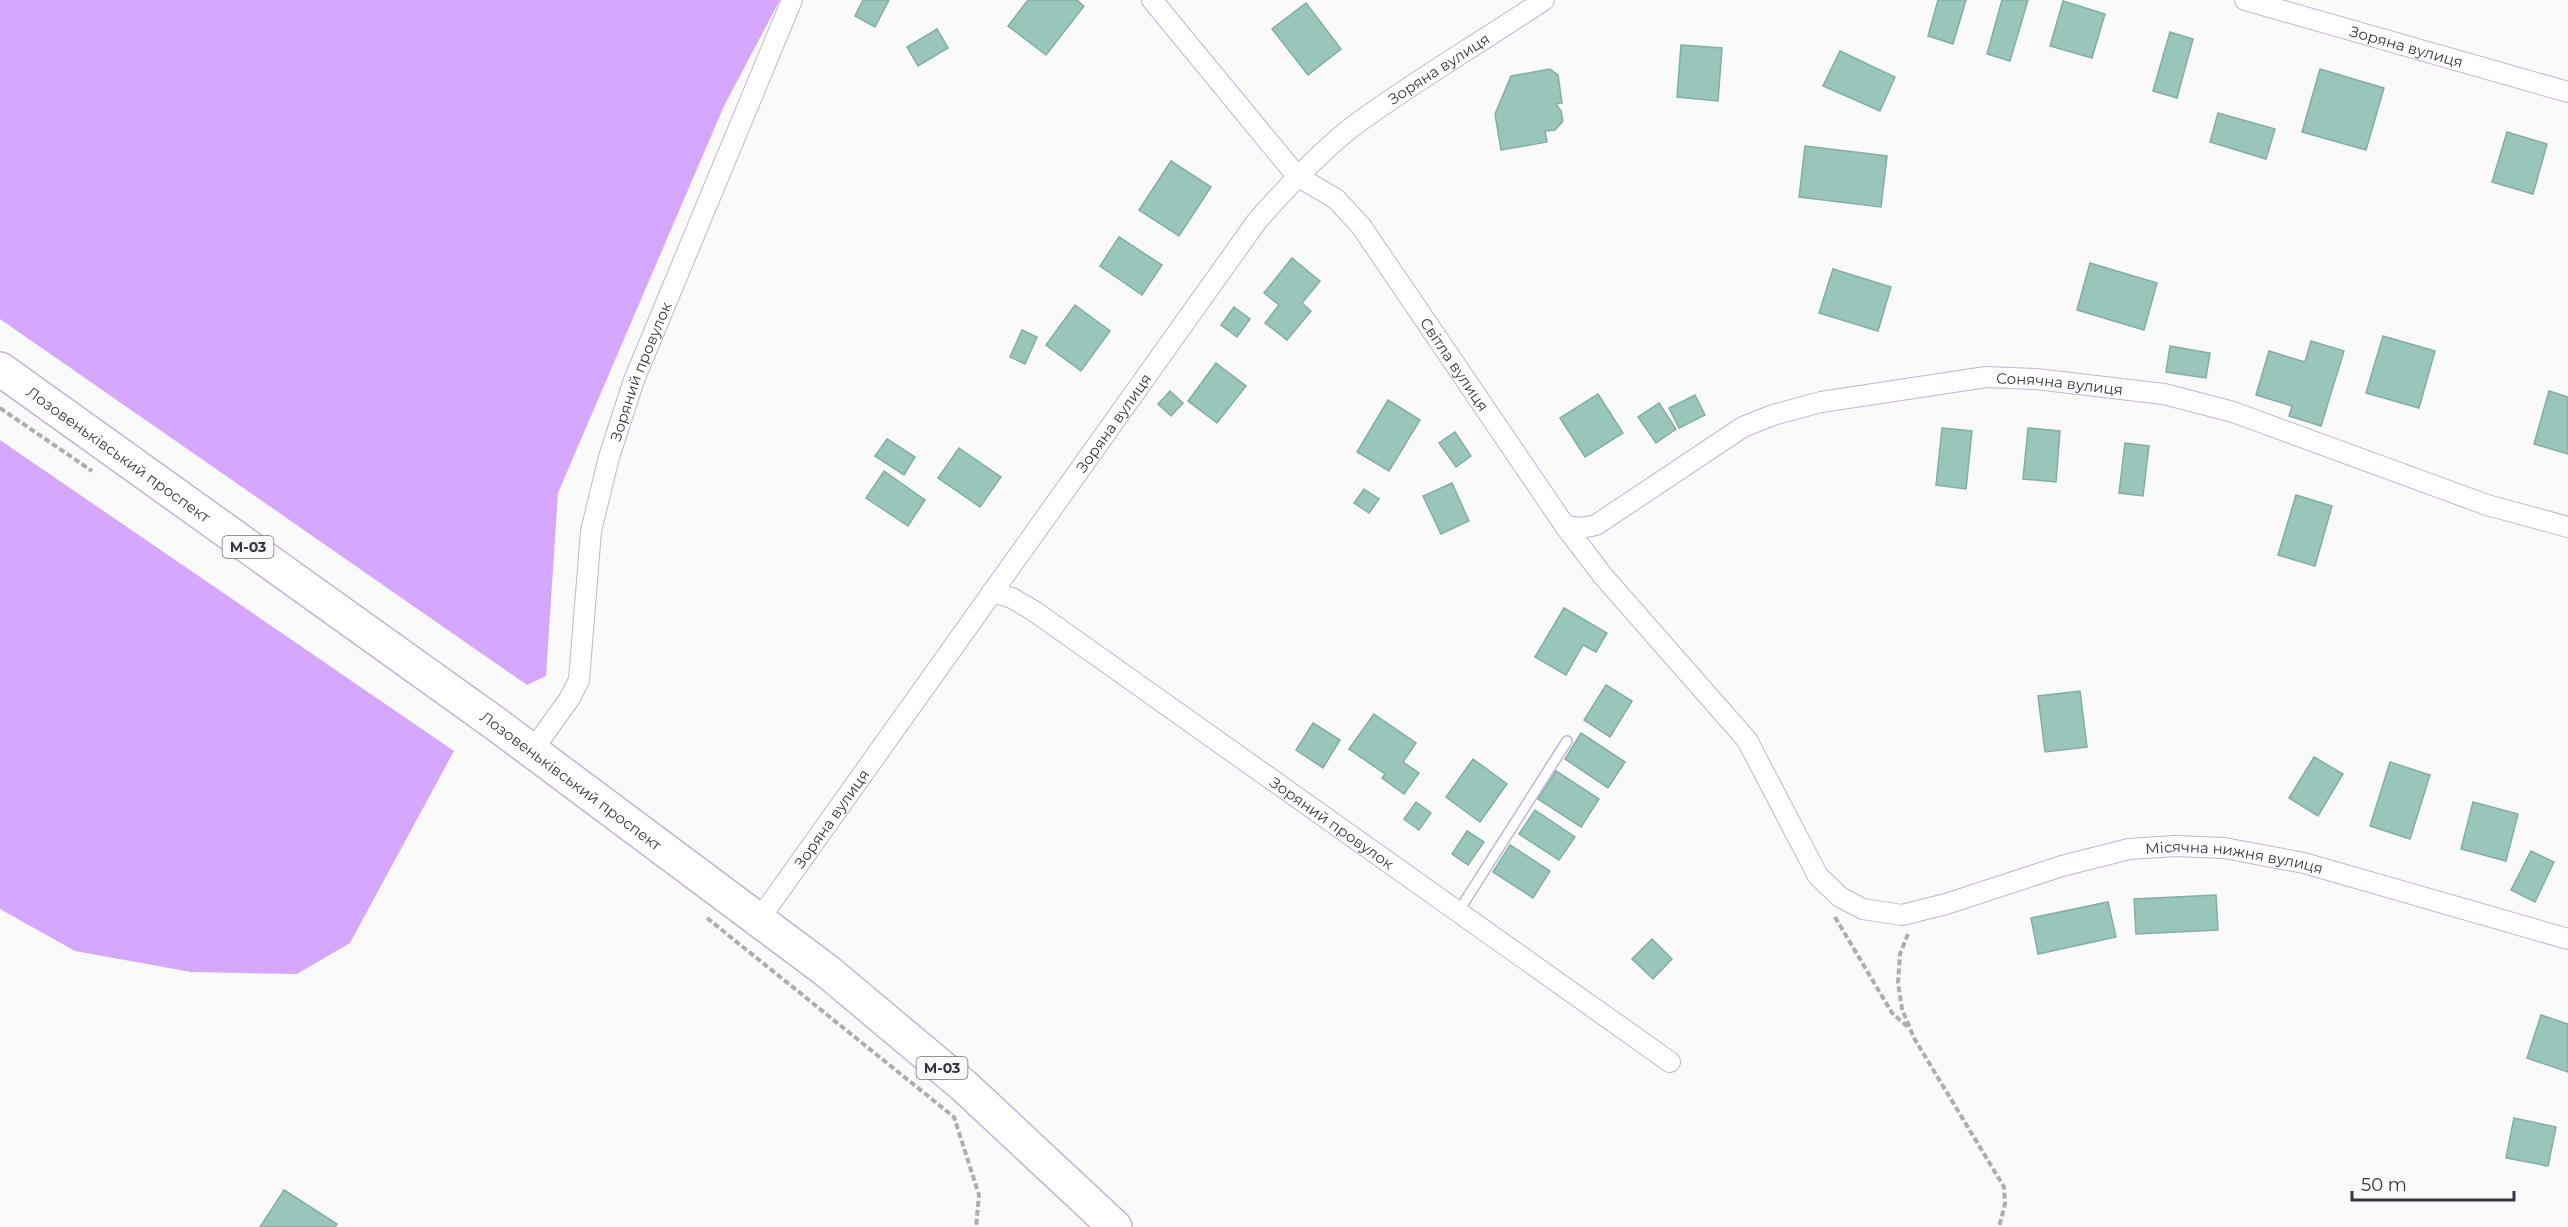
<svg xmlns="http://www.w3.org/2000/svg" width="2568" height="1227" font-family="Montserrat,sans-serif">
<rect width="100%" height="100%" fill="#fafafa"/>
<g fill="#d6a7fe">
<path d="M0 0H780L724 106 558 493 546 676 527 685 0 319Z"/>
<path d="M0 440 454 751 350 943 297 974 191 972 75 951 0 909Z"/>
</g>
<g fill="#99c5bb" stroke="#83aea4" stroke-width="1.5">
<path d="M863 0H889L875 27 855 16Z"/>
<path d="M1028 0H1077L1084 6 1046 55 1008 26Z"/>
<path d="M1938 0H1966L1953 44 1928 36Z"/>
<path d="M2002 0H2028L2010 61 1987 54Z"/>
<path d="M2063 1 2105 14 2092 58 2050 46Z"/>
<path d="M1306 3 1341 49 1308 75 1272 29Z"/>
<path d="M937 29 948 48 918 66 907 47Z"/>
<path d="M2170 32 2193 39 2177 98 2153 91Z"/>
<path d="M1681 45 1722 48 1718 101 1677 97Z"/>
<path d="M1840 51 1895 77 1880 111 1823 86Z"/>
<path d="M1550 69 1558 75 1562 103 1556 104 1561 111 1563 121 1555 130 1545 131 1547 142 1501 150 1495 114 1511 76Z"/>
<path d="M2320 69 2384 88 2366 150 2302 132Z"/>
<path d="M2218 113 2275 129 2266 159 2210 142Z"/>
<path d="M2507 132 2547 144 2533 194 2492 182Z"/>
<path d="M1805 146 1887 156 1881 207 1799 197Z"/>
<path d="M1171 161 1211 187 1179 236 1139 210Z"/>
<path d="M1119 237 1162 265 1142 295 1100 266Z"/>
<path d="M1292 258 1320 281 1302 303 1311 311 1287 340 1265 323 1279 305 1264 293Z"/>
<path d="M2090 263 2157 283 2144 330 2077 310Z"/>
<path d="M1833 269 1891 287 1878 331 1819 313Z"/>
<path d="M1075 305 1110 331 1081 371 1046 345Z"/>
<path d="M1234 307 1250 319 1237 337 1221 325Z"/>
<path d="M1022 330 1037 337 1025 364 1010 357Z"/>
<path d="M2383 336 2435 351 2419 408 2366 393Z"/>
<path d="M2311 341 2344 351 2321 426 2289 416 2292 406 2256 395 2269 351 2305 362Z"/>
<path d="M2170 346 2210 353 2206 378 2166 372Z"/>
<path d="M1216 363 1246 386 1217 423 1188 401Z"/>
<path d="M1170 391 1183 403 1171 416 1158 404Z"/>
<path d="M2549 391 2568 397V454L2534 444Z"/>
<path d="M1598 394 1623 433 1585 457 1560 418Z"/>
<path d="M1695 395 1705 415 1679 428 1669 408Z"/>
<path d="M1388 400 1420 420 1389 471 1357 452Z"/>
<path d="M1659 403 1676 429 1656 443 1638 417Z"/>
<path d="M1942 428 1972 431 1966 489 1936 485Z"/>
<path d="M2028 428 2060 431 2056 482 2023 479Z"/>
<path d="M1455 432 1471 456 1456 467 1439 443Z"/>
<path d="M887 439 915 457 904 475 875 456Z"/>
<path d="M2125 443 2149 446 2143 496 2119 493Z"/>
<path d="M959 448 1001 477 980 507 938 478Z"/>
<path d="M884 471 925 500 908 526 866 498Z"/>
<path d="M1452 483 1469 521 1441 534 1423 496Z"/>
<path d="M1364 489 1379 499 1369 513 1354 503Z"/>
<path d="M2296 495 2332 506 2315 566 2278 555Z"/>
<path d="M1564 608 1607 633 1596 652 1583 645 1566 675 1535 657Z"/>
<path d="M1606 685 1632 701 1610 737 1584 720Z"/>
<path d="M2080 691 2087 747 2045 752 2038 696Z"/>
<path d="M1374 714 1416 743 1403 762 1419 773 1404 794 1382 778 1385 774 1349 749Z"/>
<path d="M1313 723 1340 740 1323 768 1296 750Z"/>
<path d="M1581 733 1625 762 1608 788 1565 759Z"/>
<path d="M2314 757 2343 774 2318 816 2289 798Z"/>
<path d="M1473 759 1507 784 1480 822 1446 797Z"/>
<path d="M2390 762 2430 775 2410 839 2370 826Z"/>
<path d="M1556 771 1599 799 1581 827 1538 799Z"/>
<path d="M1416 802 1431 813 1419 830 1404 819Z"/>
<path d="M2473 802 2518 814 2506 861 2461 849Z"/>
<path d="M1535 810 1575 837 1559 860 1519 834Z"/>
<path d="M1467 831 1484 842 1468 865 1452 854Z"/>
<path d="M1510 845 1550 871 1533 898 1493 872Z"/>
<path d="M2531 851 2554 862 2535 902 2511 890Z"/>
<path d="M2216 895 2218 930 2136 934 2134 899Z"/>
<path d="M2108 902 2116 937 2038 954 2031 918Z"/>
<path d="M1652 939 1672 959 1653 979 1632 959Z"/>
<path d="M2541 1015 2568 1024V1072L2527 1058Z"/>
<path d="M2514 1118 2556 1127 2548 1166 2506 1158Z"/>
<path d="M284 1190 337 1224 335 1227H260Z"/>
</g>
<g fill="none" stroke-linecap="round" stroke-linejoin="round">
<defs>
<path id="lane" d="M1458 912 1567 741"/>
<g id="street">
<path id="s1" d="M1152 0 1297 176 1336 199 1361 226 1565 526 1603 576 1747 740 1818 876 1840 897 1863 909 1902 915 1946 904 2062 866 2129 849 2175 846 2224 848 2304 863 2568 939"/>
<path id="s2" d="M2245 0 2568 92"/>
<path id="s3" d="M1565 526 1581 528 1596 525 1743 427 1773 415 1821 402 1986 377 2036 379 2164 394 2233 412 2487 505 2568 527"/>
<path id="s4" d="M992 592 1012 598 1034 611 1670 1062"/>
<path id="s5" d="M532 751 570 698 579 680 591 531 609 457 634 380 792 0"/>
<path id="s6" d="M758 921 1257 221C1287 187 1317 155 1352 127 1414 81 1480 43 1544 0"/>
</g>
<g id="highway">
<path id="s7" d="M0 369 496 724 827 971 963 1085 1115 1227"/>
</g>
</defs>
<use href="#lane" stroke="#c4b4d4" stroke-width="12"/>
<use href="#street" stroke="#c4b4d4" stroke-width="22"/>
<use href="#highway" stroke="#c4b4d4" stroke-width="36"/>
<g stroke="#b0adb2" stroke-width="4" stroke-dasharray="6 3" stroke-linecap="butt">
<path d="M0 408 92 471"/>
<path d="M1835 917 1892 1013 1908 1027"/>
<path d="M707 918 954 1117 979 1195 976 1227"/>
<path d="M1908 934 1900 954 1898 983 1902 1009 1914 1038 2004 1187 2005 1204 1999 1227"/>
</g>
<use href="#lane" stroke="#fff" stroke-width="9"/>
<use href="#street" stroke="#fff" stroke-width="20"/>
<use href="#highway" stroke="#fff" stroke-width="33"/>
</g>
<g text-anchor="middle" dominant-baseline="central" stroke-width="4.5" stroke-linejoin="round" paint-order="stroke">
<g fill="#fafafa" stroke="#746f78" stroke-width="1.5">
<rect x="222.5" y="536" width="51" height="22" rx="4.5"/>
<rect x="916.5" y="1057" width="51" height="22" rx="4.5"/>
</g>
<g font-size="14" font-weight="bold" fill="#3a3441">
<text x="248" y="547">М-03</text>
<text x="942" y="1068">М-03</text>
</g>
<g font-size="15" fill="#3a3441" stroke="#fafafa">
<text stroke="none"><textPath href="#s2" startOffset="168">Зоряна вулиця</textPath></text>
<text stroke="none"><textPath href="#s6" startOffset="1098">Зоряна вулиця</textPath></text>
<text stroke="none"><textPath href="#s1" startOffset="477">Світла вулиця</textPath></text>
<text stroke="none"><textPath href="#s5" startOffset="402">Зоряний провулок</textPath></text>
<text stroke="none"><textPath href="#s3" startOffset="531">Сонячна вулиця</textPath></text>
<text stroke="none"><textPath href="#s6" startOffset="612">Зоряна вулиця</textPath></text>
<text stroke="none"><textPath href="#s7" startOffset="146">Лозовеньківський проспект</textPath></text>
<text stroke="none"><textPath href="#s7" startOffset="704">Лозовеньківський проспект</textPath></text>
<text stroke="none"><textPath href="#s6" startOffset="126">Зоряна вулиця</textPath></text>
<text stroke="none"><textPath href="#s4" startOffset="412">Зоряний провулок</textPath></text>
<text stroke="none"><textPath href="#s1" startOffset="1546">Місячна нижня вулиця</textPath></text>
</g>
</g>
<path d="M2352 1191v9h162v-9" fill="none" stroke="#3a3441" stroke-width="3"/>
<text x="2361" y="1191" font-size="18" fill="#3a3441" stroke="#fafafa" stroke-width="4.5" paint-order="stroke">50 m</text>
</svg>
